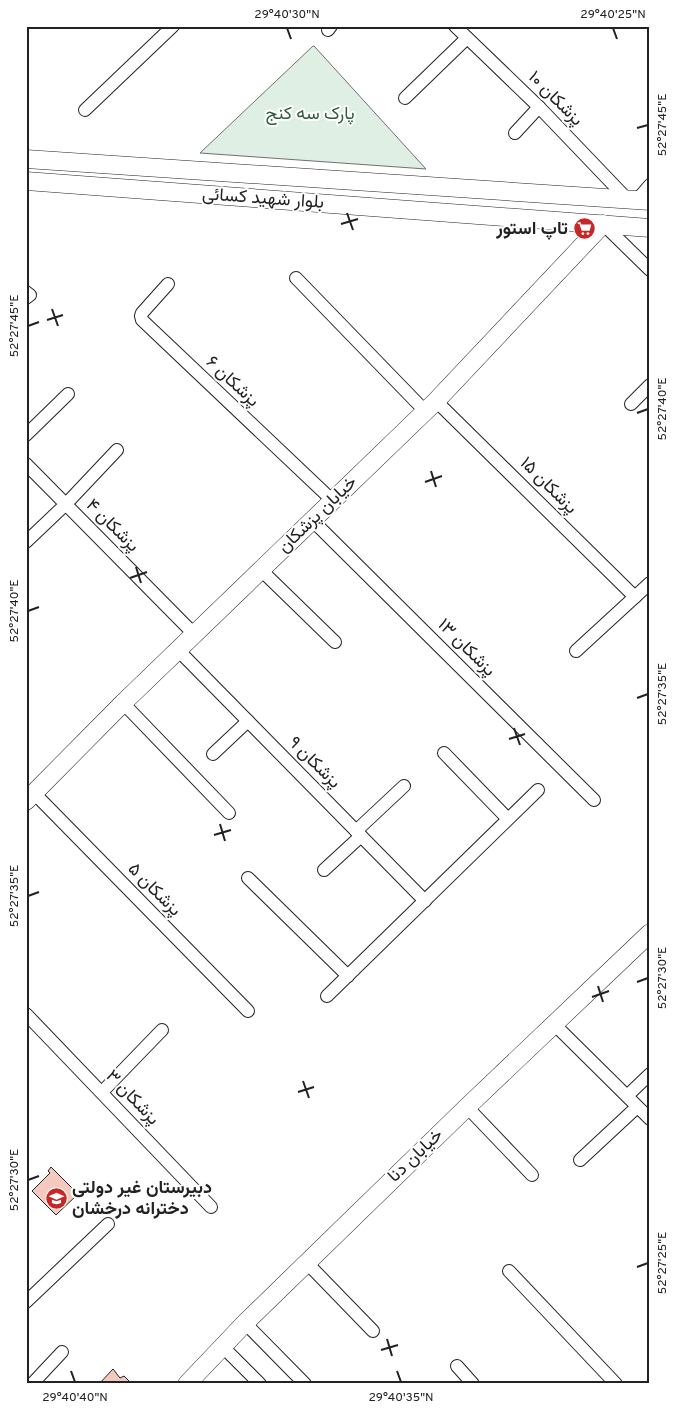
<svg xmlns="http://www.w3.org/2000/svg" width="676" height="1410" font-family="Overpass,Vazirmatn,sans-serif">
<rect width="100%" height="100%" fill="#fff"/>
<path fill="#e0efe3" stroke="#6f6f6f" d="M313 46H314L426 169 200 153Z"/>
<g fill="#f3c9c0" stroke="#222">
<path d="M51 1167 78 1194 56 1215 32 1191 50 1173 48 1171Z"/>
<path d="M113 1369 120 1378 124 1376 129 1381 127 1384H99Z"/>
</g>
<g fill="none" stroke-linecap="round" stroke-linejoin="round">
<defs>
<g id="street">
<path d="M455 26 539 107 628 200"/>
<path d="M328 30 331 26"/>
<path d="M405 98 467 38"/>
<path d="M85 110 173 26"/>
<path d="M515 133 539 107"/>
<path d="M637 200 650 185"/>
<path d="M603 224 650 270"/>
<path d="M296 278 425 411"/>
<path d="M168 284 142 313 141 316 142 320 333 501"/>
<path d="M26 292 30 295 26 298"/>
<path d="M436 401 635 597"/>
<path d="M631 404 650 385"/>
<path d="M26 435 68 394"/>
<path d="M26 464 194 634"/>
<path d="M313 521 594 800"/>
<path d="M26 542 66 504 117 450"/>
<path d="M261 570 335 642"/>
<path d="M178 650 425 901"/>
<path d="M576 651 650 583"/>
<path d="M123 703 229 813"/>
<path d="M444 753 507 818"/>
<path d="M213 754 248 721"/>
<path d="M34 793 248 1011"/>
<path d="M356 831 404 786"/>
<path d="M324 870 361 836"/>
<path d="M248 878 348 976"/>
<path d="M327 996 538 790"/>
<path d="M26 1014 211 1207"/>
<path d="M555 1025 650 1119"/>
<path d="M102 1092 162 1030"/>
<path d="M627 1096 650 1074"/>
<path d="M467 1107 532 1175"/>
<path d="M580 1160 637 1107"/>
<path d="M307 1263 373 1331"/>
<path d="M509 1271 616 1384"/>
<path d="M26 1302 108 1224"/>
<path d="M245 1323 305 1384"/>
<path d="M223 1347 260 1384"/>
<path d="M457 1366 473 1384"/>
<path d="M32 1384 62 1352"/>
</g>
<g id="secondary">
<path d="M26 159 650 201"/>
<path d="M26 181 650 228"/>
<path d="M26 801 123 703 436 401 603 224"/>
<path d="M187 1384 245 1323 467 1107 650 933"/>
</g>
</defs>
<use href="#street" stroke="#222" stroke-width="14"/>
<use href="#secondary" stroke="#222" stroke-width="19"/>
<use href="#street" stroke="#fff" stroke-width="12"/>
<use href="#secondary" stroke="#fff" stroke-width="18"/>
</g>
<path fill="none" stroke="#222" stroke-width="2" d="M287 28 291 39M613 28 617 39M637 128 648 125M347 213 353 230M341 224 358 219M52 309 58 326M47 320 63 315M28 326 39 322M637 413 648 409M431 471 436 487M425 482 442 476M136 567 141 583M130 578 147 572M28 611 39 607M637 698 648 694M514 728 520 745M509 739 525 734M220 824 225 841M214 835 231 830M28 896 39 892M637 982 648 978M598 986 603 1002M592 997 609 991M303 1081 309 1098M298 1092 314 1087M28 1180 39 1176M637 1267 648 1263M387 1339 392 1356M381 1350 398 1345M71 1371 75 1382M397 1371 401 1382"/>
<defs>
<symbol id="supermarket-disc" viewBox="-11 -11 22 22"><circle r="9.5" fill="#c62828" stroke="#fff"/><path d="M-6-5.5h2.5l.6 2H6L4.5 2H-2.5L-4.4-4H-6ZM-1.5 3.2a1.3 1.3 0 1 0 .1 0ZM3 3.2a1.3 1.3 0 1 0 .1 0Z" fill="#fff"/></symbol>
<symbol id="school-disc" viewBox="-11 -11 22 22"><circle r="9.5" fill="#c62828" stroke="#fff"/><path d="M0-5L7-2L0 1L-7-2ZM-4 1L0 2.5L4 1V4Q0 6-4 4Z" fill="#fff"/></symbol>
</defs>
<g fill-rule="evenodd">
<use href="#supermarket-disc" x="572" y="216" width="25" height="25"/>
<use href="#school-disc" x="44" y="1186" width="25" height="25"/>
</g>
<g text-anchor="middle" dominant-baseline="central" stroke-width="4" stroke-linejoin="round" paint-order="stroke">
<g font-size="18" fill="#222" stroke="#fff">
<text transform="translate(555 99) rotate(45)">۱۰ پزشکان</text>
<text transform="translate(263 199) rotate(4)">بلوار شهید کسائی</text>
<text transform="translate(232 382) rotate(43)">۶ پزشکان</text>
<text transform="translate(548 486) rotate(45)">۱۵ پزشکان</text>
<text transform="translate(318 515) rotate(-44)">خیابان پزشکان</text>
<text transform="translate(112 526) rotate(45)">۴ پزشکان</text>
<text transform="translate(466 648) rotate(45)">۱۳ پزشکان</text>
<text transform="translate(314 763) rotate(45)">۹ پزشکان</text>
<text transform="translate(154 890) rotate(45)">۵ پزشکان</text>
<text transform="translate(132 1098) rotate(46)">۳ پزشکان</text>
<text transform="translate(416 1156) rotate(-44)">خیابان دنا</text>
</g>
<g font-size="18" fill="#2f5e38" stroke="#fff">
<text x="310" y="114">پارک سه کنج</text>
</g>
<g font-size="18" font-weight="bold" fill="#222" stroke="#fff" text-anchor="end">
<text x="568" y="229">تاپ استور</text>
<text x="72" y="1188" text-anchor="start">دبیرستان غیر دولتی<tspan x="72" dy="21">دخترانه درخشان</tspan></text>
</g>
</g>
<rect width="676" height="1410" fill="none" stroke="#ffffff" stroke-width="55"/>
<rect x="28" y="28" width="620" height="1354" fill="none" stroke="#222" stroke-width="2"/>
<g font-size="12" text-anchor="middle" fill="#222">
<text x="287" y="18">29°40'30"N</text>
<text x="613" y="18">29°40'25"N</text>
<text transform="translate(662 125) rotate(-90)" y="4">52°27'45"E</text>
<text transform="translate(14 326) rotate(-90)" y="4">52°27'45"E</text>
<text transform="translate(662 409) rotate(-90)" y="4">52°27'40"E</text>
<text transform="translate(14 611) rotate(-90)" y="4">52°27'40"E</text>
<text transform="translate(662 694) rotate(-90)" y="4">52°27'35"E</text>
<text transform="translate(14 896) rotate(-90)" y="4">52°27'35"E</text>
<text transform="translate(662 978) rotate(-90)" y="4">52°27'30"E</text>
<text transform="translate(14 1180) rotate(-90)" y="4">52°27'30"E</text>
<text transform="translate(662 1263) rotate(-90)" y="4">52°27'25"E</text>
<text x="75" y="1401">29°40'40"N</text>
<text x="401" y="1401">29°40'35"N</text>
</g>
</svg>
